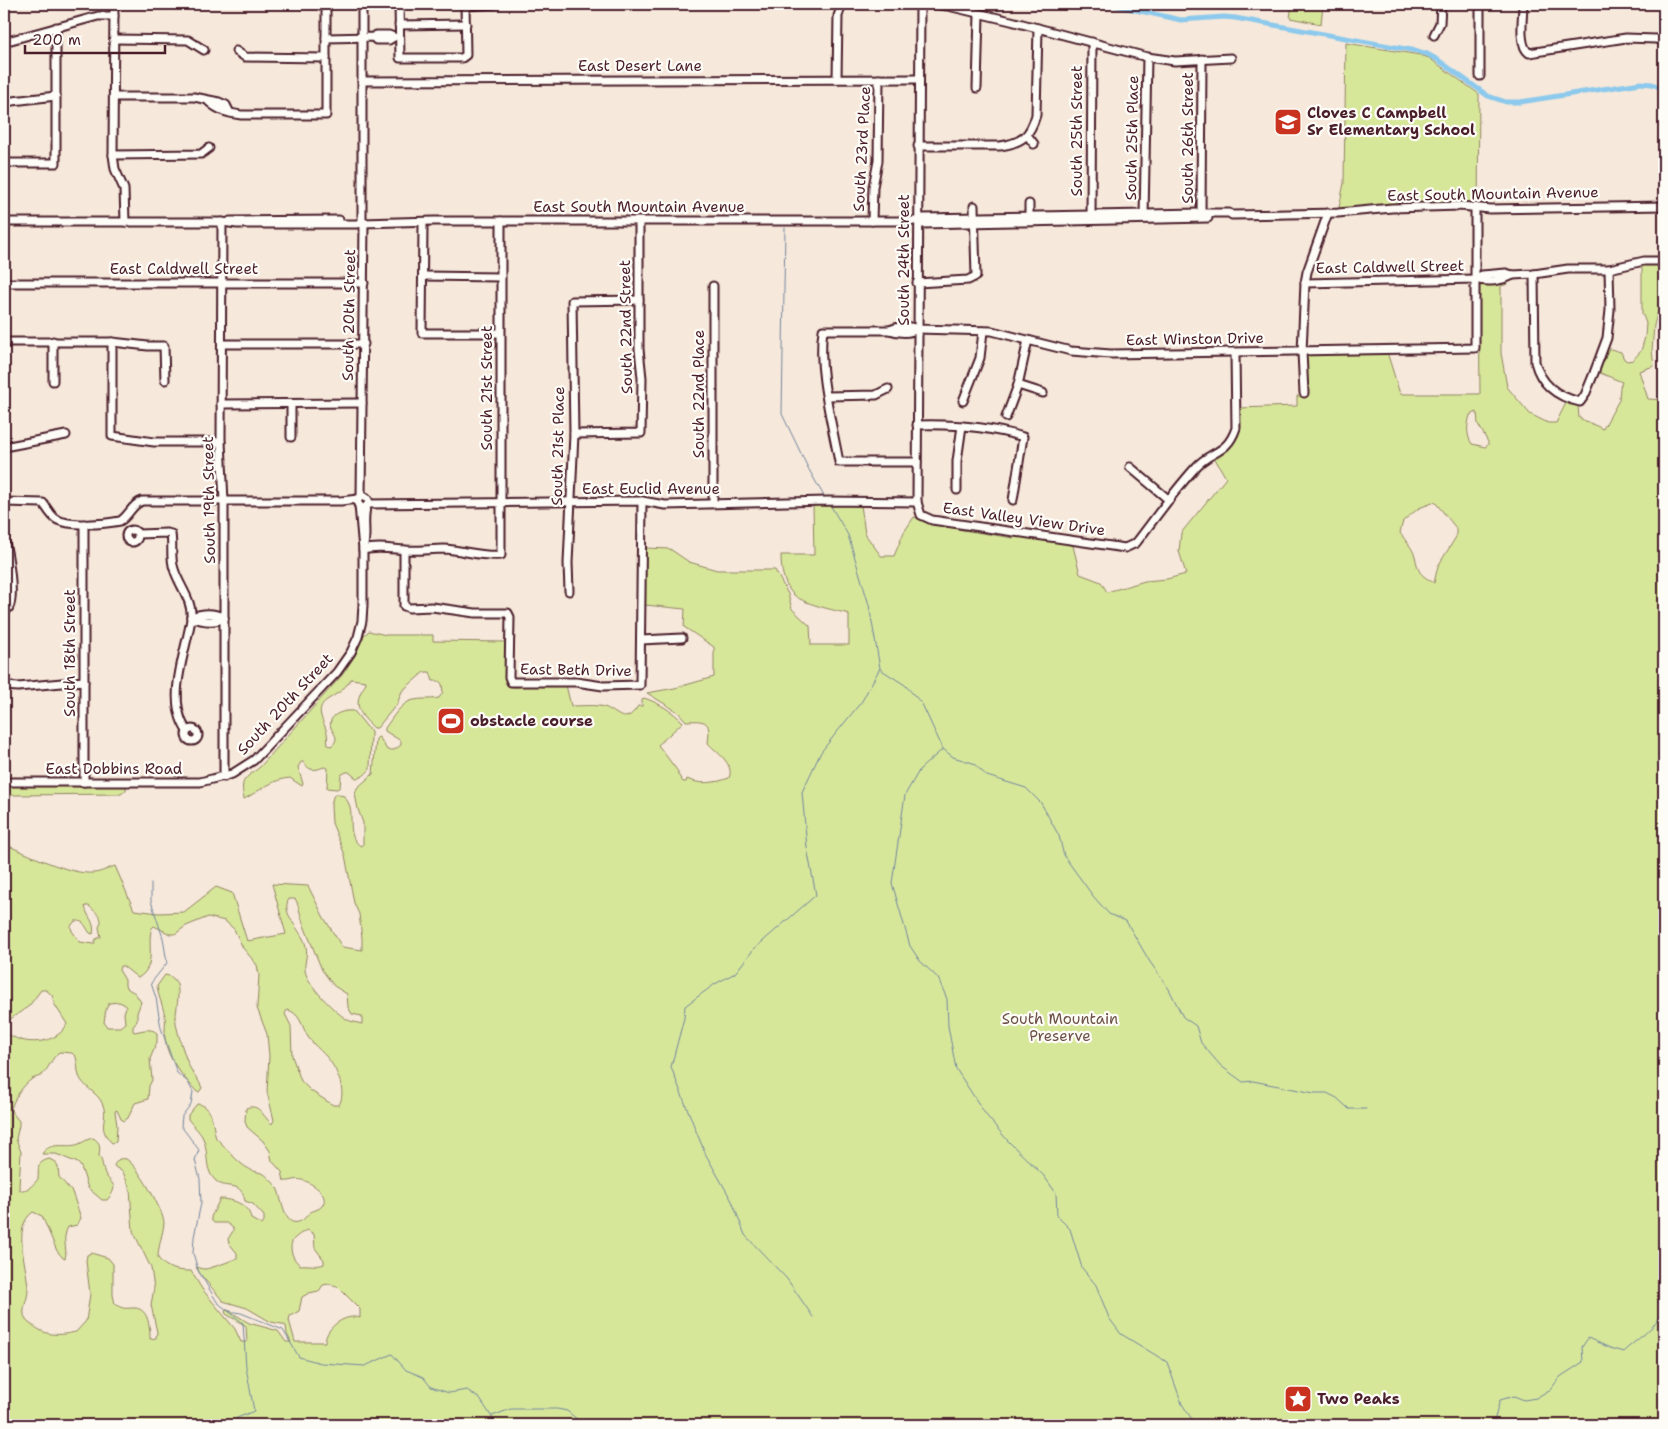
<svg xmlns="http://www.w3.org/2000/svg" width="1668" height="1429" font-family="'Shantell Sans',sans-serif">
<rect width="100%" height="100%" fill="#f6e8da"/>
<filter id="ink" filterUnits="userSpaceOnUse"><feTurbulence type="fractalNoise" baseFrequency=".02" numOctaves="2"/><feDisplacementMap in="SourceGraphic" scale="10" xChannelSelector="R" yChannelSelector="G"/><feConvolveMatrix kernelMatrix="1 2 1 2 8 2 1 2 1" color-interpolation-filters="sRGB"/></filter>
<g filter="url(#ink)">
<g fill="#d7e79a" stroke="#908362" fill-rule="evenodd">
<path d="M1292 4H1323L1321 24 1290 18Z"/>
<path d="M1346 43 1420 55 1429 58 1479 94 1478 207 1338 213 1344 183Z"/>
<path d="M1653 264H1664V300L1658 311 1654 325 1652 351 1654 366 1639 371 1648 399 1663 400 1664 405V1425H4V844C26 853 70 875 93 873 100 873 109 868 115 866L134 910 159 913 184 912 216 887 232 893 247 941 286 934 272 884 308 886 323 916 342 947 362 950V938L359 914 354 903 345 855 332 823 331 806 333 797 335 794 344 796C346 799 349 803 350 807 353 820 347 838 361 846L363 844V823L358 809 355 794 357 788 373 774 376 739 378 737 380 738 387 750H394L401 745V741L385 731V728C392 719 401 702 414 700 422 698 431 700 439 698L443 692 442 684 439 681H433L430 672H424L402 691 397 704 377 728H374C363 718 353 707 361 692 363 687 366 686 366 681L351 679C342 692 339 692 327 700 313 709 325 723 327 733 328 737 327 741 328 745L331 746C334 744 335 743 336 739 336 735 333 732 331 728 327 714 344 710 354 711L371 732 370 769C366 774 362 778 356 778L349 772H346L341 775 340 787 337 789 327 788 328 768 324 767C313 771 310 771 303 762H301L298 767 303 784 302 786 290 778C272 779 260 791 244 799 240 778 244 780 260 767L343 674 356 654 363 636 369 631 386 635H433V641L506 642V683C511 688 515 688 523 686L566 685 571 706C580 706 590 705 599 706 616 707 623 730 638 706H642V700L644 698C659 703 672 711 683 722L658 745 679 773H677L683 782H686L687 779C699 785 716 783 729 778 735 764 717 753 708 743 711 721 707 720 686 721L678 712 647 693 675 688 714 677V647L684 627 685 609 645 605V548L670 549 689 562 717 570H775L788 594 792 609 810 626 811 645H849V614C835 610 801 604 792 593 783 583 781 568 781 555H814L813 504 861 505 865 534 881 556H894L904 532 914 517 924 521 954 526 957 529 1013 538 1015 535 1072 542 1080 574 1101 582 1107 592 1145 581 1167 579 1186 574 1179 551 1181 533 1226 478 1214 457C1240 441 1239 438 1239 408L1297 406V396H1306L1305 354 1387 352 1400 394H1480L1479 287 1481 284 1507 281 1508 284 1501 286V353L1507 387 1530 414 1548 423H1556L1567 401 1573 405 1578 406 1579 418 1603 429 1619 400 1620 387 1622 382 1598 372 1607 348 1621 352 1624 359 1627 361 1633 360 1641 351 1645 337 1646 323 1642 313V265ZM1477 412 1478 424 1488 442V445L1485 447 1472 444C1466 435 1467 426 1470 415ZM1435 502 1456 528V537L1438 566 1434 583C1418 573 1419 573 1415 556 1412 547 1405 540 1400 533L1403 521 1419 508ZM289 899H295L297 902 303 923 322 970 334 986 347 994 348 1007 352 1014 362 1016V1024C358 1023 354 1022 350 1021 338 1016 306 984 305 970 304 961 309 953 305 943 301 930 280 913 289 899ZM85 906H89C96 913 105 917 99 927L101 937 96 939 94 944 80 942 72 931 71 926 75 921C85 920 85 927 90 933L93 934C96 922 86 916 85 906ZM208 917 225 921 234 929 243 948 257 965 259 975 257 1008 267 1034 269 1056 267 1092 274 1120 272 1124C262 1116 260 1103 246 1108L245 1121 247 1127 263 1141 270 1151 272 1161 282 1172 284 1181C291 1182 295 1178 302 1180 311 1182 331 1195 322 1206 319 1210 313 1210 309 1213 306 1216 304 1220 301 1221 283 1230 282 1196 277 1188 275 1184 268 1177 264 1174 260 1172 254 1172 249 1169 236 1162 227 1148 216 1138 212 1126 214 1105 197 1104L188 1115V1119C193 1126 202 1133 204 1141 209 1155 204 1170 216 1181 227 1191 241 1179 245 1201L253 1204 264 1216V1222L262 1225 251 1219C249 1205 234 1199 220 1199L211 1217 212 1221 214 1223H227L233 1228V1231L228 1239 229 1243 237 1253V1258C234 1260 209 1269 205 1269 202 1269 199 1268 196 1267L200 1274 223 1301 247 1308 271 1322 282 1324 286 1326 287 1334 291 1342H286L278 1331 249 1323 228 1310 225 1311 226 1314 246 1326 247 1342H241L235 1329 202 1289 191 1271C177 1271 166 1269 158 1258 158 1246 163 1234 164 1223 164 1212 137 1164 126 1159 124 1158 122 1159 119 1159L114 1165 115 1167 123 1172 130 1189 133 1231 151 1268 154 1288 151 1305 157 1332 156 1338 150 1339C150 1328 149 1309 135 1308 125 1308 124 1310 115 1304L113 1295V1264L108 1258 91 1253 87 1255 86 1261 90 1294 86 1321 76 1332C61 1335 49 1337 35 1327 32 1325 28 1323 26 1320 20 1311 28 1300 28 1290 28 1268 11 1227 33 1212L42 1216 57 1251 63 1258 65 1259C68 1246 61 1241 68 1227L77 1225 81 1218 72 1192 59 1177 58 1167 56 1162 49 1159C36 1163 39 1167 38 1179 33 1185 28 1191 20 1190L19 1186 21 1152 16 1139 19 1125V1121L11 1111C11 1102 24 1084 32 1079 36 1077 40 1077 43 1074 49 1068 51 1059 59 1052L72 1053 76 1057C78 1063 77 1070 79 1076 83 1087 98 1093 102 1103 110 1119 95 1126 112 1143L116 1142 117 1126 115 1111 117 1110 121 1119 124 1121 128 1118 135 1103 148 1099 149 1086 152 1080 150 1059 157 1042V1033C150 1027 142 1031 134 1032L133 1031V1027L137 1021V1013L141 1002 135 993 128 989 125 986V980L119 970 120 966H123L138 978C158 966 146 943 152 928L154 926 170 934H175L186 926ZM41 990H46L52 995 55 1005 67 1024C57 1045 22 1047 6 1032V1022L29 1006ZM119 1002 124 1004 126 1007 124 1013 125 1023 120 1027H107L104 1022 106 1009 109 1003ZM287 1010C300 1012 302 1027 308 1037 315 1047 326 1054 332 1064 339 1075 346 1093 339 1105H333L311 1091 301 1081 292 1056 291 1026 285 1014ZM307 1230 314 1234 315 1248 324 1260V1264C318 1267 307 1264 300 1265 293 1260 288 1248 293 1240 296 1236 303 1232 307 1230ZM329 1284 337 1286 360 1309V1318C346 1313 326 1327 325 1342H295L289 1320 290 1316 299 1311 302 1297 309 1293 319 1291 323 1285Z"/>
<path d="M4 786H126V790L121 794 13 795 4 798Z"/>
<path d="M165 975C187 978 174 1009 176 1023 177 1031 186 1061 190 1068 194 1075 199 1080 202 1088L199 1092H197C183 1076 168 1061 165 1039 164 1031 167 1020 164 1012 162 1003 158 996 157 986Z"/>
<path d="M93 1138C101 1142 100 1148 99 1156 103 1162 102 1165 104 1171 108 1184 122 1183 107 1200H102L88 1188 81 1167 78 1163 56 1154H42C50 1140 67 1149 79 1144 84 1142 87 1139 93 1138Z"/>
</g>
<g fill="none" stroke-linecap="round" stroke-linejoin="round">
<g stroke="#72859f" stroke-width="1">
<path d="M785 228 782 414 808 468 825 498"/>
<path d="M880 669 905 685 922 704 943 749 920 769 905 795 892 883 910 946 920 961 938 978 947 999 948 1026 956 1069 986 1115 1008 1141 1044 1176 1056 1193 1057 1216 1070 1229 1082 1268 1096 1285 1109 1318 1121 1334 1167 1362 1182 1404 1193 1421 1194 1425"/>
<path d="M943 749 953 757 973 763 987 776 1026 788 1041 803 1059 836 1064 856 1093 896 1109 914 1126 921 1150 962 1169 989 1183 1017 1196 1026 1201 1043 1221 1066 1243 1082 1253 1081 1314 1093H1327L1337 1098 1349 1109H1366"/>
<path d="M151 883V901L163 938 167 963 151 983 156 998 161 1028 177 1073 188 1082 193 1092 191 1104 182 1116 181 1126 199 1150 195 1160 200 1179 201 1203 194 1237 193 1253 198 1270 217 1302 243 1323 246 1367 254 1411 237 1418 234 1425"/>
<path d="M229 1311 241 1313 283 1330 299 1357 321 1363 365 1366 392 1354 406 1370 423 1377 431 1387 449 1393 467 1390 480 1399 497 1425"/>
<path d="M813 1317 787 1279 745 1235 732 1201 706 1155 698 1136 671 1067 684 1018 685 1006 715 984 735 973 754 949 816 895 807 848 802 792 821 752 862 701 880 668 869 605 848 535 829 503"/>
<path d="M492 1416 511 1409H557L567 1411 584 1425"/>
<path d="M1493 1425 1500 1400 1514 1396 1524 1400 1536 1398 1551 1389 1560 1377 1583 1362 1582 1347 1588 1338 1610 1348 1623 1352C1632 1343 1654 1329 1658 1318 1662 1309 1660 1300 1664 1291"/>
</g>
<path stroke="#8cc9ed" stroke-width="5" d="M1109 4 1181 20 1224 17 1235 18 1417 51 1427 54 1438 60 1488 96 1506 102H1520L1641 83 1652 84 1664 89"/>
<defs>
<g id="minor">
<path d="M114 4 113 155 115 169 124 189 125 222"/>
<path d="M399 4 400 58H462L466 55 465 4"/>
<path d="M920 4 917 502 921 515 932 520 1125 548 1136 543C1156 517 1174 491 1196 467 1211 450 1227 455 1236 428L1235 353"/>
<path d="M933 4 948 6 1011 21 1147 57 1175 61 1231 58"/>
<path d="M1523 4C1523 17 1518 45 1529 53L1626 38 1656 39 1664 41"/>
<path d="M466 6 495 4"/>
<path d="M399 25 466 24"/>
<path d="M1434 35 1440 23 1441 4"/>
<path d="M326 38 373 37 376 35H389L394 37 389 40H376L373 37"/>
<path d="M114 39 188 40 204 50"/>
<path d="M4 42 98 16H114"/>
<path d="M236 51 245 57 326 58"/>
<path d="M1480 76V4"/>
<path d="M837 79 838 16 842 4"/>
<path d="M362 81 919 79"/>
<path d="M977 88 979 14"/>
<path d="M114 97H194L219 102 226 105 229 111"/>
<path d="M4 102 56 96"/>
<path d="M209 102C219 111 228 113 241 115H326V4"/>
<path d="M1027 135 1034 144"/>
<path d="M918 146H1000C1022 143 1030 136 1036 115L1038 28"/>
<path d="M113 155 201 154 209 148"/>
<path d="M4 163H56V27"/>
<path d="M1201 216 1202 59"/>
<path d="M1144 217 1147 57"/>
<path d="M1091 218 1092 42"/>
<path d="M1029 219V204"/>
<path d="M230 221 339 220"/>
<path d="M872 221 873 187 878 161 879 79"/>
<path d="M918 221 922 224 1208 218"/>
<path d="M4 222H222L237 224H357L362 223 434 221H918L922 218 1201 213H1229L1232 215 1338 213 1392 208 1461 206 1490 209 1664 206"/>
<path d="M222 222 221 442 224 501V777"/>
<path d="M362 223V4"/>
<path d="M423 223 422 333H500"/>
<path d="M1534 274 1535 362C1541 385 1558 397 1580 402L1585 395 1594 373 1607 338 1610 310 1609 269"/>
<path d="M423 276 500 277"/>
<path d="M1475 279 1482 275 1506 273 1513 275 1534 274 1568 269H1609L1644 261H1664"/>
<path d="M4 283H364"/>
<path d="M917 283 968 280 976 276 974 206"/>
<path d="M1305 283 1475 279C1487 283 1502 281 1513 275"/>
<path d="M917 329C910 334 898 333 890 330H823C817 369 832 423 839 462H917"/>
<path d="M890 330C898 326 909 325 917 329L992 331 1071 351 1111 354 1475 348V207"/>
<path d="M4 342H112L148 346H164L165 380"/>
<path d="M112 342V436L154 442H221"/>
<path d="M222 344H364"/>
<path d="M53 381V341"/>
<path d="M1018 385 1043 393"/>
<path d="M1304 393 1302 352 1305 283 1307 272 1328 213"/>
<path d="M827 396 876 395 888 389"/>
<path d="M963 401 980 358 983 331"/>
<path d="M221 404 362 403"/>
<path d="M291 404V437"/>
<path d="M1006 417 1018 385 1028 340"/>
<path d="M917 425C952 424 990 427 1023 437L1013 500"/>
<path d="M574 434 641 433 642 378 639 349V222"/>
<path d="M4 447 66 435"/>
<path d="M1130 467 1169 500"/>
<path d="M957 490V461L962 426"/>
<circle cx="363" cy="502" r="5.5"/>
<path d="M361 497 364 223"/>
<path d="M4 502 43 503C47 508 51 516 56 519 69 527 105 524 120 521 129 516 131 505 142 501H341L358 499"/>
<path d="M713 503V286"/>
<path d="M368 504 642 501 665 505 827 501 917 502"/>
<circle cx="132" cy="536" r="6"/>
<path d="M138 534 167 533 171 534C173 546 170 558 174 569 179 586 193 600 191 619 186 653 165 699 187 731"/>
<path d="M4 539C8 552 15 595 9 607 9 609 5 611 4 613"/>
<path d="M364 545C367 532 362 516 367 506"/>
<path d="M363 550C377 546 391 549 405 550 418 551 431 549 444 549 463 550 481 557 501 555V221"/>
<path d="M404 550V606L409 608 432 607 475 613H508L510 617 509 677 511 682H576L603 686 640 685 642 501"/>
<path d="M569 591 568 563 574 434 572 301 639 300"/>
<path d="M191 617C201 621 214 623 224 618"/>
<path d="M191 617C202 613 214 612 224 618"/>
<path d="M641 640 682 638"/>
<path d="M4 686 18 687 84 681"/>
<circle cx="192" cy="735" r="6"/>
<path d="M4 782H200L232 774 254 760 337 672 351 652 358 637 362 621 363 605V550L359 505"/>
<path d="M84 782V524"/>
</g>
</defs>
<use href="#minor" stroke="#4a1f2b" stroke-width="11"/>
<use href="#minor" stroke="#fdfcf7" stroke-width="7"/>
</g>
</g>
<defs>
<symbol id="school-square" viewBox="-11 -11 22 22"><rect x="-9" y="-9" width="18" height="18" rx="4" fill="#c8321e" stroke="#fdfcf7"/><path d="M0-5L7-2L0 1L-7-2ZM-4 1L0 2.5L4 1V4Q0 6-4 4Z" fill="#fff"/></symbol>
<symbol id="stadium-square" viewBox="-11 -11 22 22"><rect x="-9" y="-9" width="18" height="18" rx="4" fill="#c8321e" stroke="#fdfcf7"/><path d="M0-5a6.5 5 0 1 0 0 10a6.5 5 0 1 0 0-10ZM-3.5-1.8h7v3.6h-7Z" fill="#fff"/></symbol>
<symbol id="sight-square" viewBox="-11 -11 22 22"><rect x="-9" y="-9" width="18" height="18" rx="4" fill="#c8321e" stroke="#fdfcf7"/><path d="M0-6L1.8-2.2L6-1.7L2.9 1.2L3.7 5.4L0 3.3L-3.7 5.4L-2.9 1.2L-6-1.7L-1.8-2.2Z" fill="#fff"/></symbol>
</defs>
<g fill-rule="evenodd">
<use href="#school-square" x="1272" y="106" width="32" height="32"/>
<use href="#stadium-square" x="435" y="705" width="32" height="32"/>
<use href="#sight-square" x="1282" y="1383" width="32" height="32"/>
</g>
<g text-anchor="middle" dominant-baseline="central" stroke-width="4.5" stroke-linejoin="round" paint-order="stroke">
<g font-size="15" fill="#4a1f2b" stroke="#fdfcf7">
<text x="640" y="66">East Desert Lane</text>
<text transform="translate(1077 131) rotate(-90)">South 25th Street</text>
<text transform="translate(1132 138) rotate(-89)">South 25th Place</text>
<text transform="translate(1188 138) rotate(-90)">South 26th Street</text>
<text transform="translate(862 149) rotate(-87)">South 23rd Place</text>
<text transform="translate(1493 194) rotate(-1)">East South Mountain Avenue</text>
<text x="639" y="207">East South Mountain Avenue</text>
<text transform="translate(904 260) rotate(-90)">South 24th Street</text>
<text transform="translate(1390 267) rotate(-1)">East Caldwell Street</text>
<text x="184" y="269">East Caldwell Street</text>
<text transform="translate(349 315) rotate(-89)">South 20th Street</text>
<text transform="translate(626 327) rotate(-91)">South 22nd Street</text>
<text transform="translate(1195 339) rotate(-1)">East Winston Drive</text>
<text transform="translate(487 388) rotate(-90)">South 21st Street</text>
<text transform="translate(699 394) rotate(-90)">South 22nd Place</text>
<text transform="translate(558 446) rotate(-89)">South 21st Place</text>
<text x="651" y="489">East Euclid Avenue</text>
<text transform="translate(209 500) rotate(-91)">South 19th Street</text>
<text transform="translate(1024 519) rotate(8)">East Valley View Drive</text>
<text transform="translate(70 653) rotate(-90)">South 18th Street</text>
<text transform="translate(576 670) rotate(1)">East Beth Drive</text>
<text transform="translate(285 704) rotate(-47)">South 20th Street</text>
<text x="114" y="769">East Dobbins Road</text>
</g>
<g font-size="15" font-weight="bold" fill="#4a1f2b" stroke="#fdfcf7" text-anchor="start">
<text x="1307" y="113">Cloves C Campbell<tspan x="1307" dy="17">Sr Elementary School</tspan></text>
<text x="470" y="721">obstacle course</text>
<text x="1317" y="1399">Two Peaks</text>
</g>
<g font-size="15" fill="#6d5147" stroke="#fdfcf7">
<text x="1060" y="1019">South Mountain<tspan x="1060" dy="17">Preserve</tspan></text>
</g>
</g>
<rect width="1668" height="1429" fill="none" stroke="#fdfcf7" stroke-width="20"/>
<rect x="10" y="10" width="1648" height="1409" fill="none" stroke="#4a1f2b" stroke-width="2" filter="url(#ink)"/>
<path d="M25 45v8h140v-8" fill="none" stroke="#4a1f2b" stroke-width="2.5"/>
<text x="32" y="45" font-size="15" fill="#4a1f2b" stroke="#fdfcf7" stroke-width="4" paint-order="stroke">200 m</text>
</svg>
